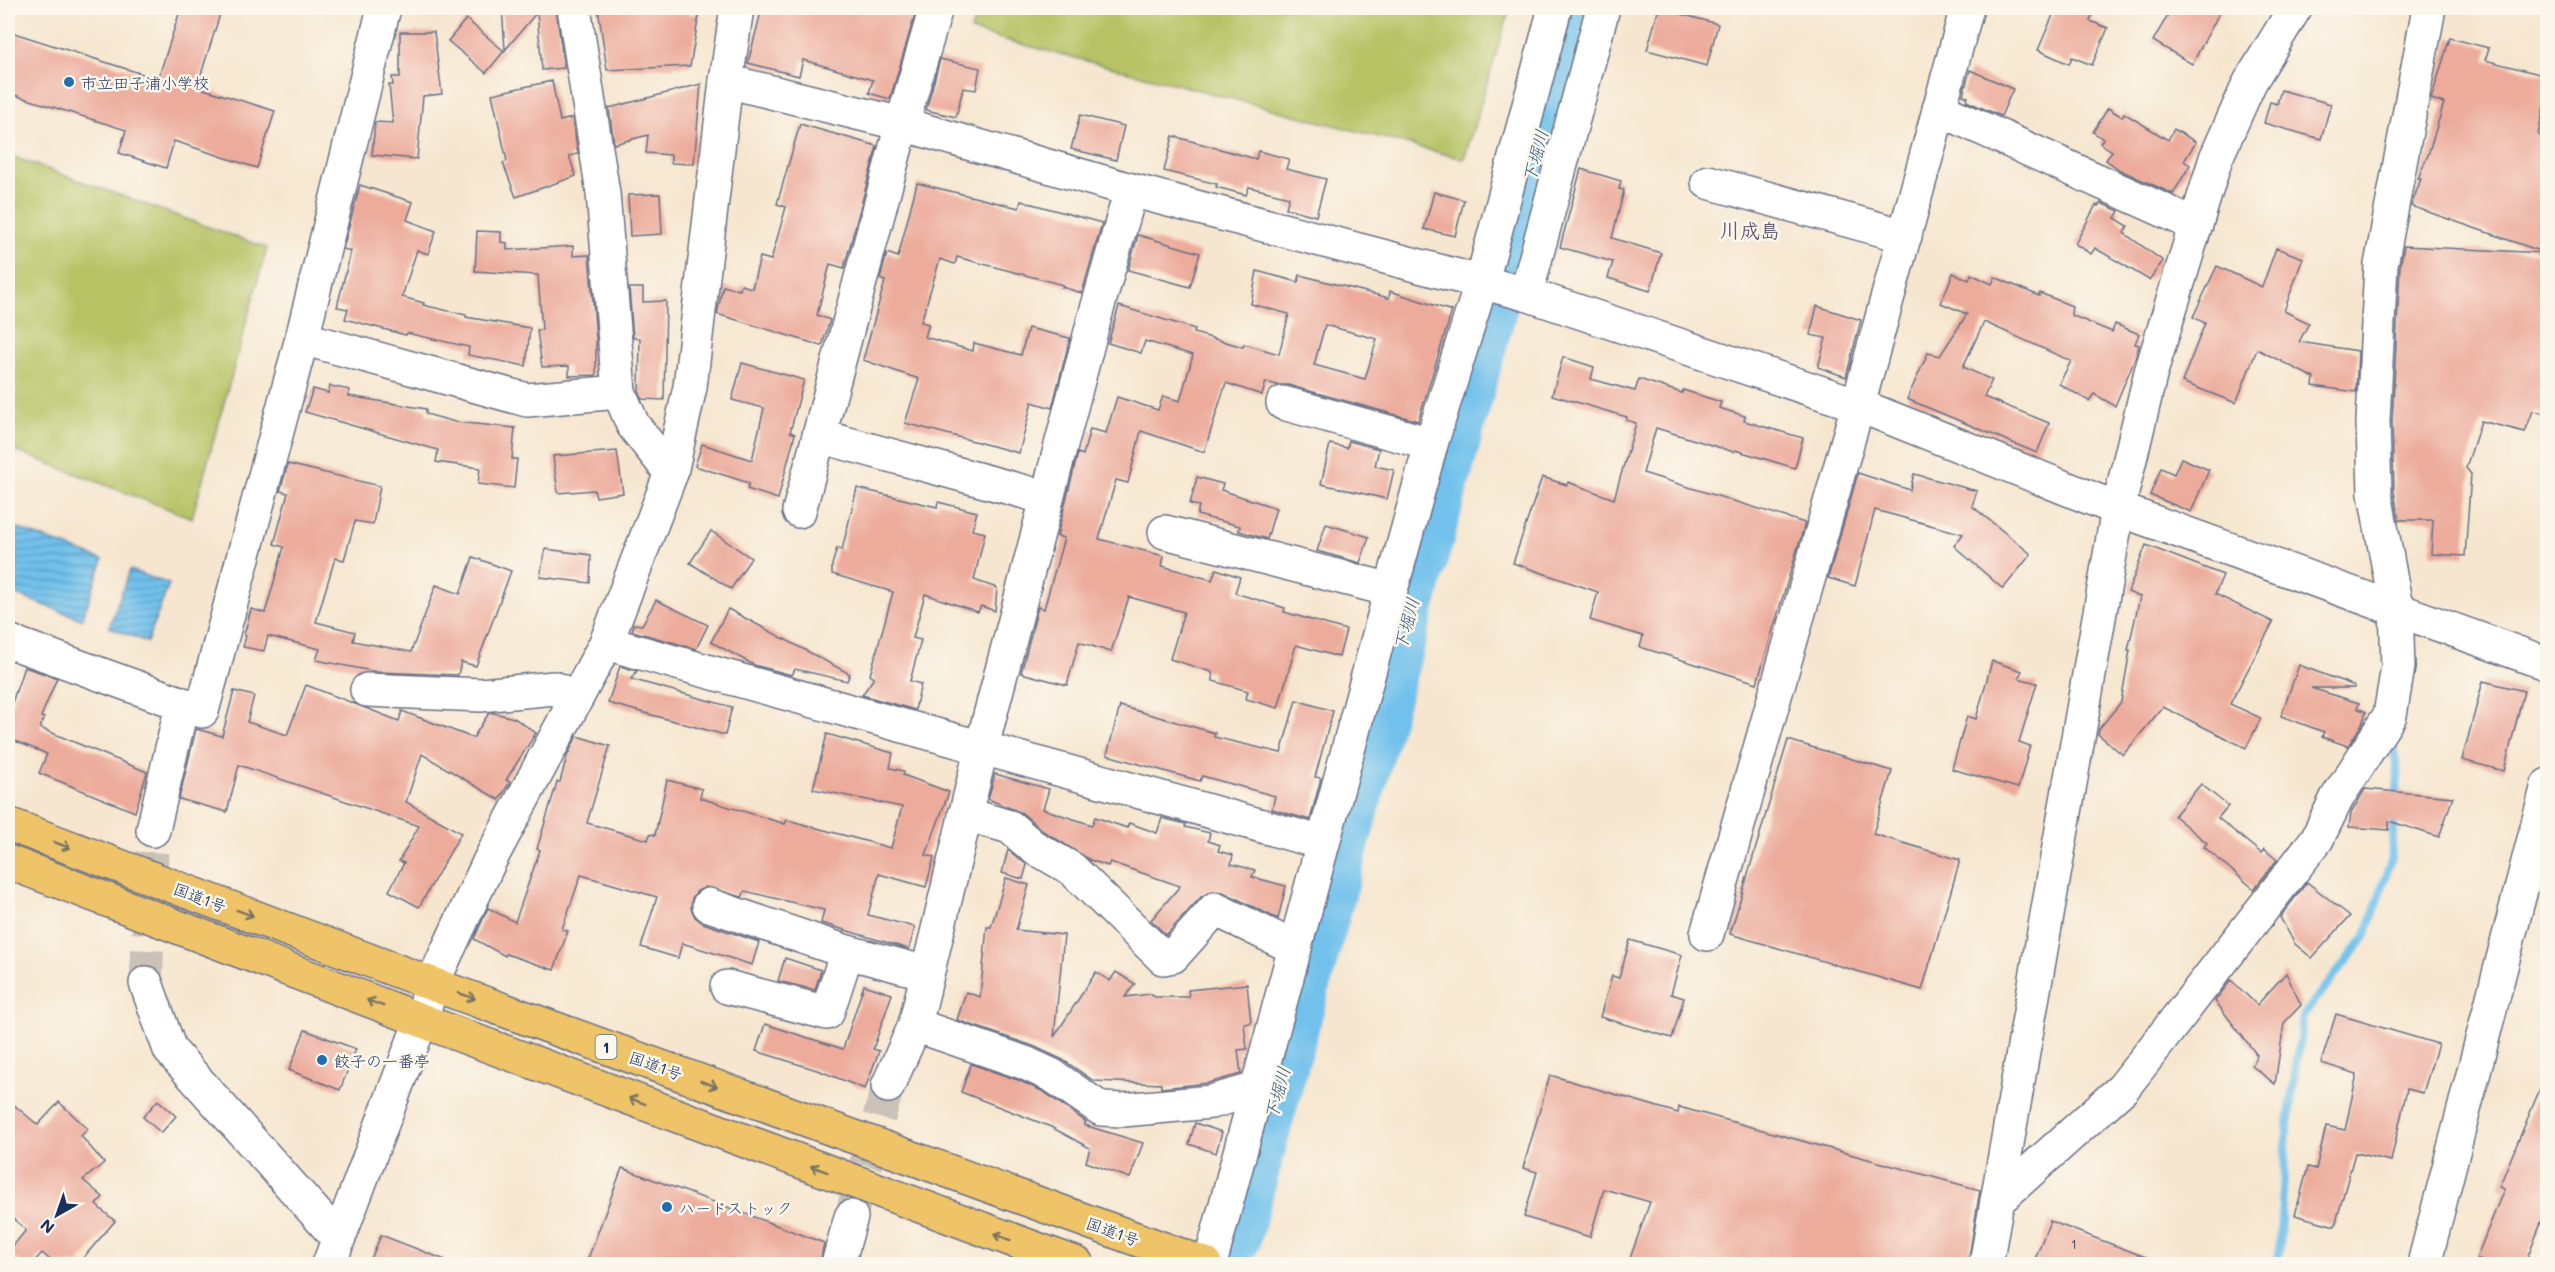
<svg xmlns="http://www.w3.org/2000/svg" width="2555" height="1272" font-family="Mali,'Klee One',sans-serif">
<defs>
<pattern id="water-rules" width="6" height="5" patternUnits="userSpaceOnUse" patternTransform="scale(1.5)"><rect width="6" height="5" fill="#71c1ec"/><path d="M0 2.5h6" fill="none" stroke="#5c9dc2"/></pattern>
</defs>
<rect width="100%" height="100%" fill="#fbf7ec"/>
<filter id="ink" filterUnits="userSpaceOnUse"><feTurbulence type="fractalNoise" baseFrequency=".0167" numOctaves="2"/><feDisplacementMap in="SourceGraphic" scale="12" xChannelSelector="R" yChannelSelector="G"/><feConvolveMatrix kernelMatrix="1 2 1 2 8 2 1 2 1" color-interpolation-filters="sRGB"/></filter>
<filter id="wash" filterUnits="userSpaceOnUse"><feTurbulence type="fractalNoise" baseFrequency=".008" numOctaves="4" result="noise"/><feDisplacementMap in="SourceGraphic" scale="24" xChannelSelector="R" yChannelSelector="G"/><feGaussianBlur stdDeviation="1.35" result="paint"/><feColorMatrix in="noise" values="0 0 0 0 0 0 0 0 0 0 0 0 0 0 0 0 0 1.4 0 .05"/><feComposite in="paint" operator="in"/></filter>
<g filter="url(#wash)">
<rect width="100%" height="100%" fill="#f6e6cf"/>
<g fill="#b6c263" stroke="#687860" stroke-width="1.5">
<path d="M978 8H1510L1464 159 971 31Z"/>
<path d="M8 155 267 248 192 518 8 448Z"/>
</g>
<g fill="url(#water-rules)" stroke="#4678a5" stroke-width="1.5">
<path d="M8 525 103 560 82 619 8 592Z"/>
<path d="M130 570 169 584 147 642 109 627Z"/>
</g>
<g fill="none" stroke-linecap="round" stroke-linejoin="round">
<path stroke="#71c1ec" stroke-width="8" d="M2278 1264 2287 1132 2303 1016 2365 937 2391 861 2398 776 2391 732"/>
<path stroke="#71c1ec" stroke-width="48" d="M1236 1241 1576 8"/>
</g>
<g id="blocks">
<g fill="#ecab9b" fill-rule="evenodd">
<path d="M181 8H222L197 87 275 111 257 168 174 141 166 168 119 153 126 130 8 93V31L158 79Z"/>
<path d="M502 8H556L564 68 542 70 537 12 505 50Z"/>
<path d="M598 8H667L668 10 699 15 690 66 607 70Z"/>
<path d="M762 8H917L890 99 869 93 873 80 803 60 799 76 748 63Z"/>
<path d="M1659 8 1718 24 1707 66 1647 50Z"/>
<path d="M2056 8H2095L2090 21 2108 28 2092 65 2072 57 2069 64 2038 50Z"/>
<path d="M2172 8H2222L2192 64 2153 41Z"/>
<path d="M466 19 504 51 486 73 448 41Z"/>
<path d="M400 32H434L442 94 423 96 417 159 372 155 375 122 393 123 389 85H393L392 77H400Z"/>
<path d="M2450 38 2489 48 2485 60 2547 76V93L2538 135 2547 138V414L2533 411 2525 432 2481 421 2466 468 2471 474 2465 556 2431 554 2433 520H2399L2394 492 2392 421 2400 267 2404 246 2546 253 2411 206 2421 179 2418 178 2428 155 2444 103 2431 99Z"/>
<path d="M940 59 980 68 976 90 963 88 956 117 926 110Z"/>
<path d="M1970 70 2013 89 2001 116 1966 101 1968 97 1963 95Z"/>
<path d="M552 81 560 121 572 118 578 154 569 156 576 176 516 197 503 163 507 161 492 94Z"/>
<path d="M701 84 694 164 671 163V155L646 153 648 135 614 144 609 108Z"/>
<path d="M2281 90 2331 104 2321 139 2264 123 2270 102 2277 104Z"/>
<path d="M2108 108 2122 117 2124 113 2168 140 2174 129 2196 142 2184 161 2190 165 2173 194 2120 170 2106 160 2112 151 2100 143 2103 139 2093 132Z"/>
<path d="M1080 115 1124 126 1116 160 1071 149Z"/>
<path d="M800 124 877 146 844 268 830 264 817 315 830 320 822 346 717 314 723 286 740 290 741 285 752 288 760 257 771 260 786 207 777 204Z"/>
<path d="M1173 136 1256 159 1258 151 1289 159 1286 169 1326 179 1316 216 1286 208 1289 197 1249 187 1246 195 1216 187 1217 184 1164 171Z"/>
<path d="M1581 169 1621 181 1619 189 1624 190 1612 238 1661 253 1650 291 1608 278 1613 262 1560 247Z"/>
<path d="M917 183 1019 208 1021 201 1102 223 1082 293 1062 287 1063 285 957 257 955 264 940 259 921 322 929 324 925 337 973 351 974 343 1021 355 1028 328 1070 338 1052 408 1032 402 1019 453 905 423 919 379 863 360 885 281 880 279 887 253 898 257Z"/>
<path d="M360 185 413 202 407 220 436 231 428 254 417 250 402 297 424 303 423 305 466 315V317L530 328 526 366 468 355 469 347 407 333 406 335 345 319 348 309 337 307 351 251 343 249Z"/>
<path d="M1434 192 1464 200 1455 236 1424 229Z"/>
<path d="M660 194 662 234 630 236 628 195Z"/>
<path d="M2101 203 2119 211 2115 218 2128 226 2124 233 2163 261 2149 280 2095 248 2091 254 2075 244 2096 205 2098 206Z"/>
<path d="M477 231 501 232V242L507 243V250L573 246V256L589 255 596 338V375L569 376V366L542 367 537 330H542L538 275 475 271Z"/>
<path d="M1138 235 1200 253 1190 287 1128 270Z"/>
<path d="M2276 248 2303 258 2284 311 2309 323 2299 342 2358 351 2356 392 2313 386 2314 378 2257 349 2236 403 2182 382 2205 323 2193 317 2217 266 2262 287Z"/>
<path d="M1257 271 1298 282 1300 275 1389 298 1390 291 1452 311 1418 421 1288 385H1277L1266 382 1262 395 1226 383 1204 452 1141 431 1128 483 1116 480 1099 539 1164 556 1162 566 1212 580 1216 569 1240 577 1235 593 1285 608 1284 612 1346 630 1339 657 1296 645 1278 708 1246 699 1248 691 1213 681 1212 672 1170 659 1184 612 1129 597 1111 652 1079 642 1067 685 1021 673 1038 607 1044 609 1064 538 1057 536 1078 453 1083 455 1090 429 1106 433 1117 397 1158 410 1163 396 1180 401 1193 355 1145 341 1141 353 1108 343 1119 306 1195 329 1194 333 1243 347 1244 344 1279 354 1289 314 1251 304ZM1325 325 1377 339 1365 379 1314 365Z"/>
<path d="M1953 273 1969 280 1971 274 1992 284 1995 277 2039 296 2040 293 2072 306 2071 315 2112 332 2115 324 2139 334 2135 344 2139 345 2136 356 2115 406 2094 394 2089 401 2059 384 2071 361 1984 322 1963 367 1992 380 1984 397 2049 423 2037 453 1907 399 1928 353 1940 356 1967 314 1941 303Z"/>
<path d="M629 288H643V302L666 301 664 400 642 399 639 391 640 338H633Z"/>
<path d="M1817 306 1861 320 1846 377 1818 367 1826 338 1810 335Z"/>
<path d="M1563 357 1594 367 1591 379 1635 391 1639 379 1682 393 1683 390 1721 402 1719 408 1745 416 1744 421 1803 438 1795 468 1735 450 1734 452 1656 428 1643 473 1805 523 1757 683 1640 647 1643 636 1590 620 1598 592 1513 563 1542 477 1567 485 1568 482 1614 499 1636 423 1626 420 1627 417 1552 395Z"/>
<path d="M742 363 804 380 790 432 795 434 778 499 747 489 749 483 695 466 702 444 752 460 764 408 732 400Z"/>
<path d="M330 386 350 390 348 396 426 409V414L455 422 515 428 512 459H517L514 488 478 484 480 468 436 462 438 450 305 412 313 389 328 393Z"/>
<path d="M1349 441 1379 449 1375 466 1394 470 1387 499 1321 484 1330 444 1347 448Z"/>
<path d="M617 451 623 493 596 497 594 490 558 493 553 456Z"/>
<path d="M2181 458 2209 470 2191 512 2150 495 2161 468 2174 474Z"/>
<path d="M288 464 380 486 373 524 355 521 344 560 335 558 316 622 355 632 353 641 411 652 436 585 460 594 473 557 511 571 476 666 461 662 458 675 377 672 316 660 320 649 268 636 264 651 243 647 246 636 244 635 251 609 265 613 284 547 274 544 288 493 280 491Z"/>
<path d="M1858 473 1910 490 1914 474 1977 491 1972 506 2031 554 2003 589 1954 546 1963 534 1875 510 1855 586 1828 578Z"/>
<path d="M1197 477 1223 484 1221 490 1276 508 1267 539 1239 531 1240 526 1197 515 1199 506 1190 504Z"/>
<path d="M857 488 937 507 938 502 977 512 972 530 985 533 974 580 997 588 995 611 981 606 978 612 925 594 913 638 921 640 910 681 921 684 915 710 862 695 874 678 870 675 893 592 832 574V565L837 548 842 550Z"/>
<path d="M1326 524 1369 537 1360 563 1317 551Z"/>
<path d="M711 531 751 558 731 589 690 563Z"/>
<path d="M2146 545 2223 575 2215 594 2273 622 2230 704 2261 718 2246 748 2163 707 2123 755 2098 734 2099 729 2121 702 2130 650H2128L2140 597 2128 592Z"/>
<path d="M545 549 591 555 590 583 540 577Z"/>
<path d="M656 600 708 625 696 649 632 631 634 624 642 625Z"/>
<path d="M728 609 850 674 847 681 795 669 792 675 754 665 711 642Z"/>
<path d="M1992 661 2022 671 2018 678 2037 683 2019 742 2030 746 2018 788 1952 769 1967 716 1976 719Z"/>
<path d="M2299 665 2355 686V688H2311L2359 703 2357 708 2366 712 2362 724 2348 746 2322 737 2324 732 2281 716Z"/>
<path d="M620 666 637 671 631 679 732 707 725 735 608 703Z"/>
<path d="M24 667 57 678 41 717 44 718 40 728 147 772 135 812 39 773 47 754 8 738V715Z"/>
<path d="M2483 681 2524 691 2504 771 2462 760Z"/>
<path d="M306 685 399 721 402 711 473 738 489 713H494L514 718 536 733 506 780 510 782 499 800 422 754 406 802 461 833 419 907 389 891 404 863 399 861 419 826 239 765 227 812 179 799 196 729 222 736 234 691 254 696 247 722 287 735Z"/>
<path d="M1296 700 1333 711 1315 777 1321 778 1310 820 1272 809 1275 796 1202 776 1200 781 1107 755 1120 706 1215 733 1214 737 1281 753Z"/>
<path d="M827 734 893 753 890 768 904 771 903 775 949 792 926 855 934 857 926 887 879 874 868 915 915 927 909 949 821 923 824 910 745 891 742 897 706 887 697 891 692 898 691 908 695 917 703 923 759 942 752 965 682 943 678 958 641 947 657 897 581 875 562 929 568 931 554 970 506 954 505 956 474 939 488 908 515 922 540 850 537 849 557 782H560L567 756 577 736 610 746 587 823 648 840 650 834 655 835 667 780 702 789 700 798 785 824 787 820 891 848 902 807 813 789Z"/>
<path d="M1788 740 1892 771 1873 834 1960 860 1922 990 1730 934Z"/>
<path d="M995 774 1049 789 1043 809 1092 825 1095 817 1127 828 1129 823 1157 833 1162 818 1186 824 1185 827 1210 833 1208 841 1220 845 1218 851 1233 855 1231 864 1255 870 1252 877 1286 886 1278 919 1223 892 1212 891 1201 897 1166 935 1151 920 1180 886 1110 862 1108 866 1090 860 1043 831 1022 813 988 799Z"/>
<path d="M2201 784 2228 806 2218 818 2261 853 2264 849 2277 860 2254 889 2204 847 2207 843 2174 816Z"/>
<path d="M2365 789 2453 797 2439 837 2389 821V830L2349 827 2351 813Z"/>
<path d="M1008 850 1027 865 1023 879 1002 873Z"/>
<path d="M1006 878 1029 885 1016 930 1064 935 1054 1037 1096 972 1110 981 1116 972 1135 984 1125 997 1150 994 1155 997H1189L1188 990 1247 984 1251 1023 1244 1024 1247 1049 1238 1050 1241 1074 1208 1083 1161 1088V1084L1094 1081 1063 1060 1033 1046 957 1020 966 992 980 997 987 927H991Z"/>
<path d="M2307 882 2350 916 2312 958 2295 944 2280 917Z"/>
<path d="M1630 940 1682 955 1671 994 1684 998 1672 1038 1600 1017 1612 976 1619 978Z"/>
<path d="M785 958 821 970 815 990 778 981Z"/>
<path d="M2286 973 2301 1005 2284 1023 2275 1084 2252 1066 2257 1055 2215 1001 2231 980 2257 1005Z"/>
<path d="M864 985 892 994 873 1049 879 1051 865 1089 820 1071 756 1051 765 1024 843 1049Z"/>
<path d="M2336 1014 2438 1044 2423 1093 2407 1089 2391 1161 2355 1153 2335 1226 2295 1215 2308 1167 2316 1169 2326 1126 2345 1130 2357 1074 2321 1063Z"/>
<path d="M305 1030 356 1049 340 1090 289 1070Z"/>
<path d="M971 1064 1018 1080 1044 1092 1086 1122 1084 1125 1143 1143 1130 1178 1086 1162 1090 1148 1051 1127 961 1092Z"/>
<path d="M2547 1072V1208L2525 1264H2489L2476 1259 2504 1189 2499 1187Z"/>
<path d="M1550 1075 1678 1113 1679 1107 1980 1190 1968 1264H1628L1650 1202 1604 1189 1590 1237 1524 1217 1537 1172 1523 1168Z"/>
<path d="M8 1100 38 1125 59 1102 88 1129 81 1136 104 1163 83 1180 103 1197 96 1205 115 1221 78 1264H55L42 1253 32 1264H22L8 1252 26 1230 8 1214Z"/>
<path d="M158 1100 176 1116 161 1133 143 1117Z"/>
<path d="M1195 1123 1222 1132 1216 1153 1189 1144Z"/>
<path d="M622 1168 824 1243 820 1264H586Z"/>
<path d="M2050 1221 2159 1262V1264H2033Z"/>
<path d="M381 1235 453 1263 452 1264H369Z"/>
</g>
</g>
</g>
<g filter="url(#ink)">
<use href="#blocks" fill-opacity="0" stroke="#686f86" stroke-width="1.5"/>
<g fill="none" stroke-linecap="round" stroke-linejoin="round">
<g stroke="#cac1b8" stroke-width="33" stroke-dasharray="33 16" stroke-linecap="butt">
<path d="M146 983 153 830"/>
<path d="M852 1212 888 1086"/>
</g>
<defs>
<g id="minor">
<path d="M574 8 603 193 619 392 633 425 671 473"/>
<path d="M726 81 902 124 1131 190 1526 294 1858 405 2118 509 2548 664"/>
<path d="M1939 109 2196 225"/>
<path d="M1708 182 1905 236"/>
<path d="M1526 294 1603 8"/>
<path d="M302 338 527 400 619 392"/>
<path d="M1283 403 1431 444"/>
<path d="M819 436 1047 498"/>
<path d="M799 511 902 124 936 8"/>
<path d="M1165 532 1391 590"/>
<path d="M8 641 202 711 302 338 384 8"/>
<path d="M606 643 1323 843"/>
<path d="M367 690 481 695 554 688 576 698"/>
<path d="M965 814 1010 827 1032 846 1072 869 1163 958 1173 956 1215 909 1295 948"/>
<path d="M153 830 182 705"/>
<path d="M709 905 847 952 927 973"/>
<path d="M1707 934 1858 405 1967 8"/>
<path d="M146 983 170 1050 337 1237"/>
<path d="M727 987 827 1013 847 952"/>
<path d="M915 1025 1025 1063 1053 1076 1101 1109 1123 1110 1211 1102 1257 1089"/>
<path d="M888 1086 915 1025 982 746 1094 320 1131 190"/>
<path d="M1997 1201 2123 1088 2317 839 2337 798 2390 715 2398 667 2396 607 2375 494 2373 421 2381 265 2429 8"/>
<path d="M329 1264 421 1021 432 984 490 860 606 643 671 473 690 387 726 81 737 8"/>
<path d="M838 1264 851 1217"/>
<path d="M1210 1264 1391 590 1431 444 1482 281 1555 8"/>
<path d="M1986 1264 2118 509 2151 372 2216 158 2250 82 2295 8"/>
<path d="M2424 1264 2548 785"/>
</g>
<g id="highway">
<path d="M8 824 432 984 1205 1264"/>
<path d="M8 862 465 1037 1077 1264"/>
</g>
</defs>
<use href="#minor" stroke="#686f86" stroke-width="36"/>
<use href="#highway" stroke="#686f86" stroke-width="36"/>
<use href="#minor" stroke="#fff" stroke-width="33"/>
<use href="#highway" stroke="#efc469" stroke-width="33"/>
</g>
<defs><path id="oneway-shaft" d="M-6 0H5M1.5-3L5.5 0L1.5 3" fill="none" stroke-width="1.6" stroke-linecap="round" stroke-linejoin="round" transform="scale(1.5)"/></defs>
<g stroke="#7a7263">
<use href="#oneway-shaft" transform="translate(62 845) rotate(21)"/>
<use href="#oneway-shaft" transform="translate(245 913) rotate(21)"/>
<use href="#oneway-shaft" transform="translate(467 996) rotate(20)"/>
<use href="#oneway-shaft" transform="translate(375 1003) rotate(-159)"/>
<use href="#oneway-shaft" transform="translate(709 1084) rotate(20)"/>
<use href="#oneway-shaft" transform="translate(637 1101) rotate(-160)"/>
<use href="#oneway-shaft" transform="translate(819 1169) rotate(-160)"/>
<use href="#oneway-shaft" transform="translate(1002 1237) rotate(-160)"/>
</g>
</g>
<g fill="#1f6fb2" stroke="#fbf7ec" stroke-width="2">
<circle cx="69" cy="82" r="6"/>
<circle cx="322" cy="1060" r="6"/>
<circle cx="667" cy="1207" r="6"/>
</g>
<g text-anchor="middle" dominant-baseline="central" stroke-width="5" stroke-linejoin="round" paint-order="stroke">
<g font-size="14" fill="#4f4e6d">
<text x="2074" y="1243">1</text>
</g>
<rect fill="#fbf7ec" stroke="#5e6b89" stroke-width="1.5" x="595.5" y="1035" width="21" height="24" rx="4.5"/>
<g font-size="15" font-weight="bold" fill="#1b2f5e">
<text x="606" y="1047">1</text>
</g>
<g font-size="16" fill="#1b2f5e" stroke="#fbf7ec" text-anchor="start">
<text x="81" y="82">市立田子浦小学校</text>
<text x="334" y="1060">餃子の一番亭</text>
<text x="679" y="1207">ハードストック</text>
</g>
<g font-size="16" fill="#1b2f5e" stroke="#fbf7ec">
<text transform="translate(200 897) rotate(21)">国道1号</text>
<text transform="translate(656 1065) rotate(20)">国道1号</text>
<text transform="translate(1113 1231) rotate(20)">国道1号</text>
</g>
<g font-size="18" font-style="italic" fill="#355b89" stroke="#fbf7ec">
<text transform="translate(1535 156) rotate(-75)">下堀川</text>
<text transform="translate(1406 624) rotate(-75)">下堀川</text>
<text transform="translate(1277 1093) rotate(-75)">下堀川</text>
</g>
<g font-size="20" font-weight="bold" fill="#645a73" stroke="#fbf7ec">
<text x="1750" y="230">川成島</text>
</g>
</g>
<rect width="2555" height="1272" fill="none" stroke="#fbf7ec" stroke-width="30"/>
<g transform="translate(57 1215) rotate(220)" stroke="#fbf7ec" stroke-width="4.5" paint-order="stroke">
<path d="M0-4.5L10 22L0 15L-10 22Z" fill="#1b2f5e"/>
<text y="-9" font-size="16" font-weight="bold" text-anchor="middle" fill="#1b2f5e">N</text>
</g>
</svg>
